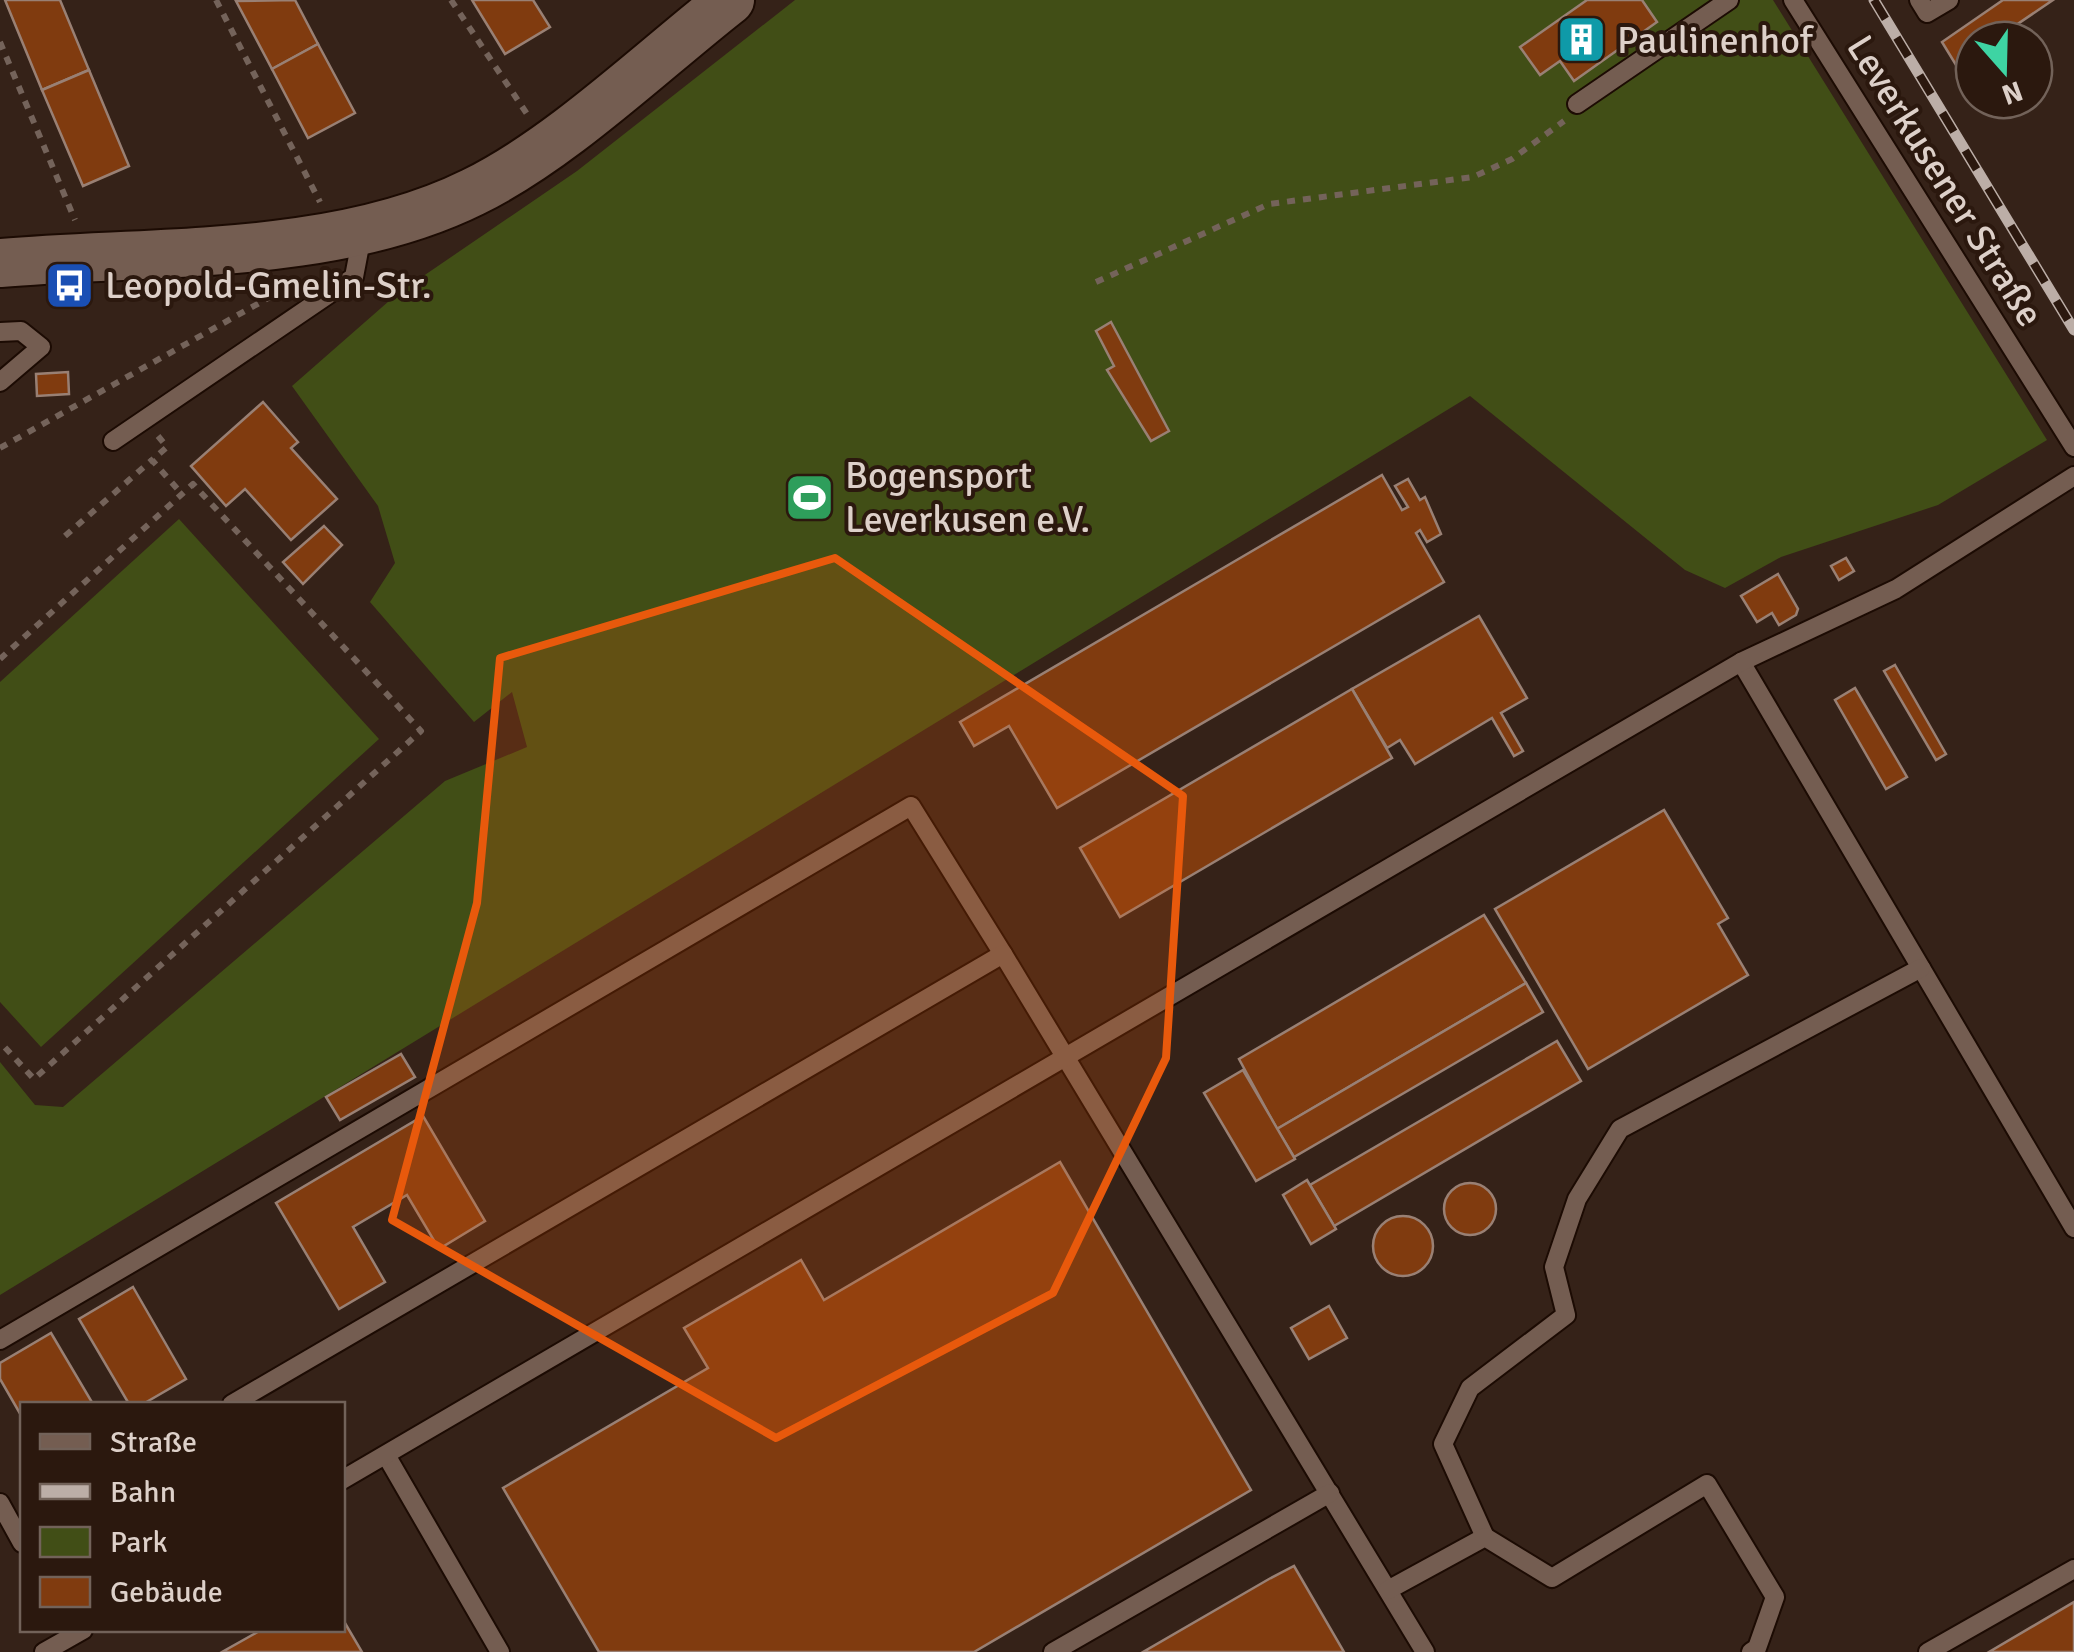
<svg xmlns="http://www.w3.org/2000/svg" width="2074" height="1652" font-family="Signika,sans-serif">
<rect width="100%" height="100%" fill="#352218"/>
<g fill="#414e16">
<path d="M795 0H1773L2047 440 1938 505 1781 557 1725 588 1685 570 1470 396 0 1295V1062L35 1105 63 1107 445 781 527 747 512 692 474 722 370 602 395 563 378 506 292 386 397 294 577 171Z"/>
<path d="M179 519 379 739 41 1047 0 1002V682Z"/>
</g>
<g fill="#803b0f" stroke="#998074" stroke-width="2.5">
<path d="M5 0H60L89 70 42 90Z"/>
<path d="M295 0 318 44 272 69 236 1Z"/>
<path d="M472 0H533L550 27 505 54Z"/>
<path d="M1587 0H1642L1657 22 1574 81 1560 61 1540 75 1520 47Z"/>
<path d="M2003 0H2053L1994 40H1974V53L1956 65 1942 42Z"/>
<path d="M318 44 355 113 308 138 272 69Z"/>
<path d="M89 70 129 166 83 186 42 90Z"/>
<path d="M1111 322 1169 431 1151 441 1107 370 1114 366 1096 331Z"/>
<path d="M68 372 69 394 37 396 36 374Z"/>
<path d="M263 402 298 442 291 448 337 499 291 540 245 489 226 506 191 466Z"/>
<path d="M1382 475 1402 510 1408 507 1395 486 1408 479 1420 500 1425 497 1441 534 1427 542 1420 530 1416 533 1444 582 1057 808 1009 726 974 746 960 722Z"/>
<path d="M324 526 342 545 303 584 283 562Z"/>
<path d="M1846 558 1854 571 1839 580 1831 566Z"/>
<path d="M1778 574 1798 609 1796 615 1779 625 1772 613 1757 622 1741 596Z"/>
<path d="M1479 616 1527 698 1501 713 1523 751 1514 756 1492 718 1415 764 1400 740 1387 748 1352 689Z"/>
<path d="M1895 665 1946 754 1936 760 1884 671Z"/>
<path d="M1855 688 1907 777 1886 789 1835 700Z"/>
<path d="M1352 689 1392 758 1120 917 1080 848Z"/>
<path d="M1664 810 1728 918 1718 924 1748 975 1588 1069 1495 909Z"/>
<path d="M1484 915 1526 983 1277 1129 1239 1059Z"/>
<path d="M1526 983 1543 1012 1294 1157 1277 1129Z"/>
<path d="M1557 1041 1581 1081 1334 1226 1310 1185Z"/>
<path d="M401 1054 415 1077 340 1120 326 1097Z"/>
<path d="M1243 1070 1295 1159 1256 1181 1204 1093Z"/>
<path d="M423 1116 485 1221 439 1249 407 1195 353 1227 385 1282 339 1309 276 1203Z"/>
<path d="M1060 1162 1251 1490 974 1652H599L503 1488 708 1368 684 1328 801 1260 824 1300Z"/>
<path d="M1307 1180 1336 1229 1311 1244 1283 1195Z"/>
<circle cx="1470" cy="1209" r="26"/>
<circle cx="1403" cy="1246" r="30"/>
<path d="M133 1287 186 1379 143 1404H129L79 1319Z"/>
<path d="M1329 1306 1347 1338 1309 1359 1291 1328Z"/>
<path d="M51 1333 93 1404H22V1417L0 1379V1363Z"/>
<path d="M1294 1566 1344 1652H1143L1269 1579Z"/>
<path d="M2074 1602V1652H1989Z"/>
<path d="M342 1618 362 1652H222L261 1630H342Z"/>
</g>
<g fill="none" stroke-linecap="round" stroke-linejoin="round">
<defs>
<g id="service">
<path d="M1793 0 2074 447"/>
<path d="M1919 0 1927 13 1949 0"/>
<path d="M1577 104 1729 0"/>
<path d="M0 332 21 331 41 347 0 382"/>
<path d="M113 441 354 277 362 235"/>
<path d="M1741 662 2074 1228"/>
<path d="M0 1340 911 806 1003 954"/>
<path d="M232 1404 1003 954 1425 1652"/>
<path d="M386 1455 500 1652"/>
<path d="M342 1480 1741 662 1896 589 2074 476"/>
<path d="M0 1503 22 1543"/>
<path d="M1485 1537 1443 1444 1470 1388 1566 1315 1554 1267 1577 1199 1620 1129 1921 968"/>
<path d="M1388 1590 1485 1537 1552 1578 1707 1484 1775 1597 1757 1648 1751 1652"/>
<path d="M44 1652 83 1630"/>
<path d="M1053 1652 1330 1493"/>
<path d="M1928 1652 2074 1569"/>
</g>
<path id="tertiary" d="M0 263C152 250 334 261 473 192 561 149 652 61 730 0"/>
</defs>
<use href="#service" stroke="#1c0b03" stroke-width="22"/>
<use href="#tertiary" stroke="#1c0b03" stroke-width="52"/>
<g stroke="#74635a" stroke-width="6" stroke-dasharray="8 8" stroke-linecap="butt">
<path d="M216 0 320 202"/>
<path d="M451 0 527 114"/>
<path d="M0 42 75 220"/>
<path d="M1096 282 1269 204 1473 177 1512 159 1564 121"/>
<path d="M158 436 167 447 152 460 181 493"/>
<path d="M0 448 295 283"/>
<path d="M65 536 152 460"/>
<path d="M0 659 193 484 421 731 34 1079 0 1042"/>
</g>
<use href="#service" stroke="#745d51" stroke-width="18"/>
<use href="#tertiary" stroke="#745d51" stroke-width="48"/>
<defs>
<path id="rail" d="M1874 0 2074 330"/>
</defs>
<use href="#rail" stroke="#bcaea7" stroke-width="11"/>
<use href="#rail" stroke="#2b180e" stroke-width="8" stroke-dasharray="22" stroke-linecap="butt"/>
</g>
<path fill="#e8590c" fill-opacity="0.2" stroke="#e8590c" stroke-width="8" stroke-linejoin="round" d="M835 558 1183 796 1166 1058 1053 1293 776 1438 392 1220 477 903 500 658Z"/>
<defs>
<symbol id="building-square" viewBox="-11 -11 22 22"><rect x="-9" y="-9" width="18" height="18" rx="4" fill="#0f9aa8" stroke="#2b180e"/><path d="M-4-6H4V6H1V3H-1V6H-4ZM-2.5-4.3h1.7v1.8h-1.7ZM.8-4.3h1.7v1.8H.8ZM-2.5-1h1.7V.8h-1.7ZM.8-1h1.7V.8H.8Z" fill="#fff"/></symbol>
<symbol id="bus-square" viewBox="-11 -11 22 22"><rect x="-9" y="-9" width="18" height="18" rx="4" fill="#1a4fb4" stroke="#2b180e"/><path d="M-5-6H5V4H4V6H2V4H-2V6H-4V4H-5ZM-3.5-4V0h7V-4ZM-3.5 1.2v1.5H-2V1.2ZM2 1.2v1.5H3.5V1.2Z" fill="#fff"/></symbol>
<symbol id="stadium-square" viewBox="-11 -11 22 22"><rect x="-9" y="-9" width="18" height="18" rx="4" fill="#2e9e5b" stroke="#2b180e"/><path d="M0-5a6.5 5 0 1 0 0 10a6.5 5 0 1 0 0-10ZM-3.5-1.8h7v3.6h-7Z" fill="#fff"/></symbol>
</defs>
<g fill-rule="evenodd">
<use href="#building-square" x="1554" y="12" width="55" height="55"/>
<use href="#bus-square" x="42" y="258" width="55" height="55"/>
<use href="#stadium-square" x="782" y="470" width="55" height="55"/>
</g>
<g text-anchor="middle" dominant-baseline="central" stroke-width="8" stroke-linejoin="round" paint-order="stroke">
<g font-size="38" fill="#ddd0c9" stroke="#2b180e" text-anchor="start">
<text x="1617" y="40">Paulinenhof</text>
<text x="105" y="285">Leopold-Gmelin-Str.</text>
<text x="845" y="475">Bogensport<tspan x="845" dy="44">Leverkusen e.V.</tspan></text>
</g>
<g font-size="38" fill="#ddd0c9" stroke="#2b180e">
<text transform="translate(1945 181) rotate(58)">Leverkusener Straße</text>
</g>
</g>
<rect x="20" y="1402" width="325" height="230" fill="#2b180e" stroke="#726259" stroke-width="2.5"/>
<rect x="40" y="1434" width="50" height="15" fill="#745d51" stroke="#726259" stroke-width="2.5"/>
<text x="110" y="1452" font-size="30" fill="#ddd0c9">Straße</text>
<rect x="40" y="1484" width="50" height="15" fill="#bcaea7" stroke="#726259" stroke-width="2.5"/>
<text x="110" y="1502" font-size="30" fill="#ddd0c9">Bahn</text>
<rect x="40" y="1527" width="50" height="30" fill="#414e16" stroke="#726259" stroke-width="2.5"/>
<text x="110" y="1552" font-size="30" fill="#ddd0c9">Park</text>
<rect x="40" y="1577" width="50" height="30" fill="#803b0f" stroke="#726259" stroke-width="2.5"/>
<text x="110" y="1602" font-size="30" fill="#ddd0c9">Gebäude</text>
<g transform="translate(2004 70) rotate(160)"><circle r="48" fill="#2b180e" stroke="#726259" stroke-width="2.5"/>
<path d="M0-8L18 38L0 25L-18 38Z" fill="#3ed4a3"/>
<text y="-15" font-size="28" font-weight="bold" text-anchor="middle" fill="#ddd0c9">N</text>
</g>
</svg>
